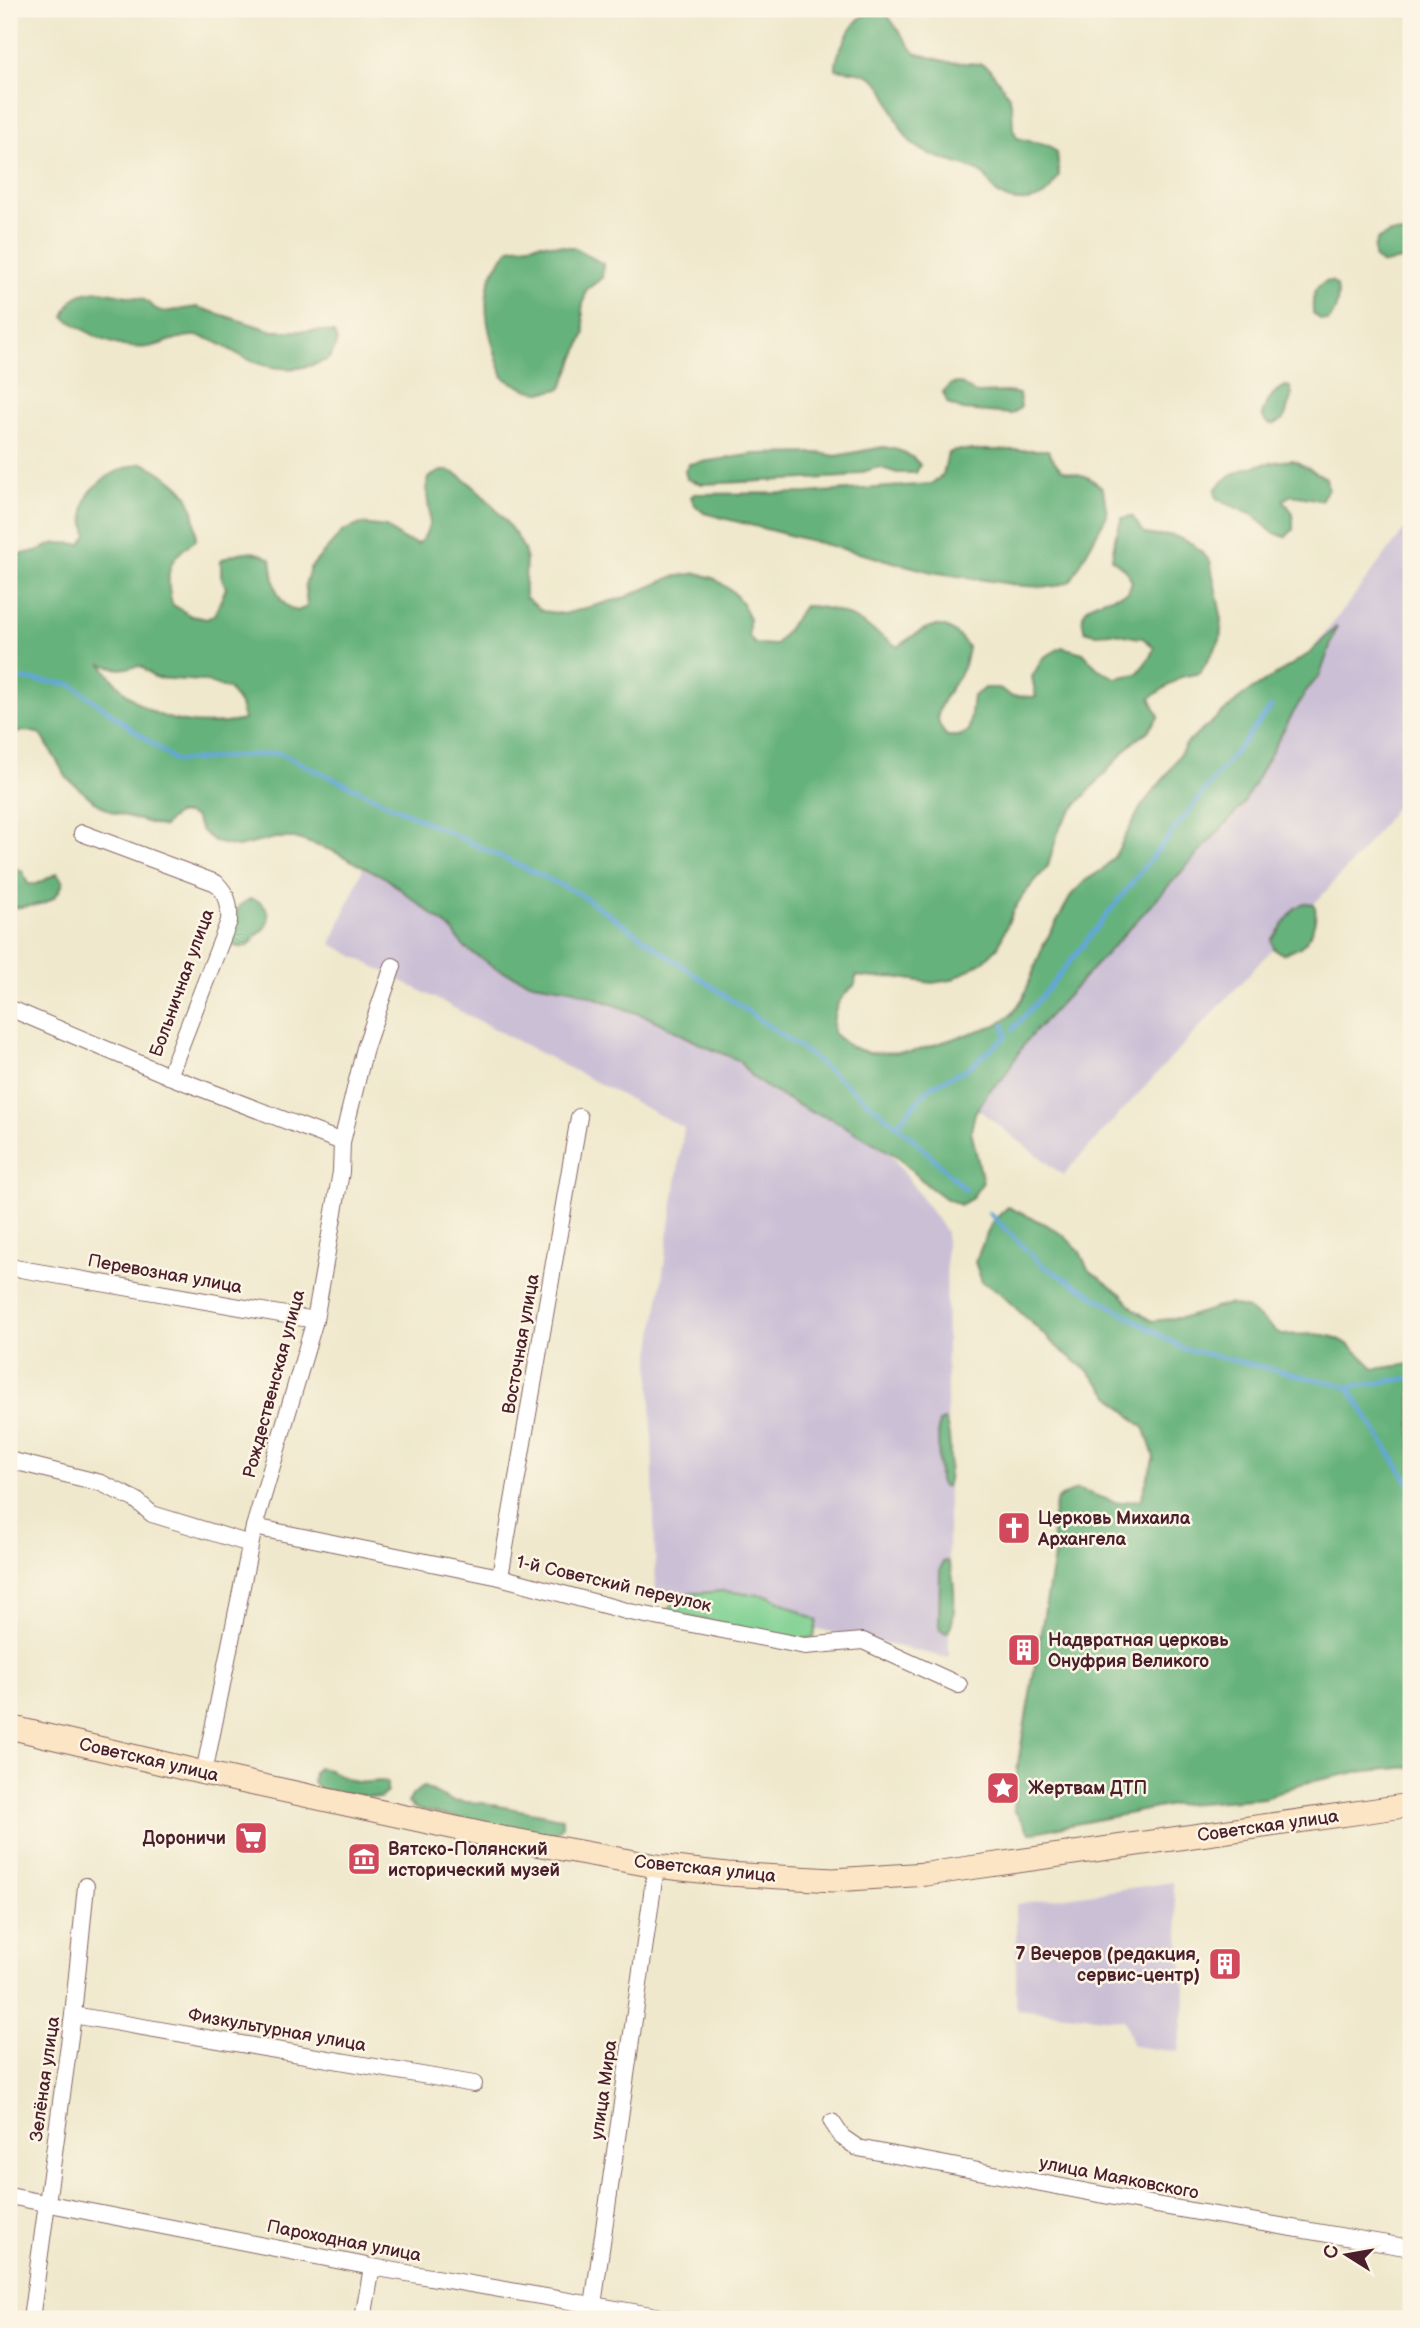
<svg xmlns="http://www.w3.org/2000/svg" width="1420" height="2328" font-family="'Balsamiq Sans',sans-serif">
<rect width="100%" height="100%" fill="#fcf5e5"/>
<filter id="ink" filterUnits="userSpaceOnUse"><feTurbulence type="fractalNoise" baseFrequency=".0143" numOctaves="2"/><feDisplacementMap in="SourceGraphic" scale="14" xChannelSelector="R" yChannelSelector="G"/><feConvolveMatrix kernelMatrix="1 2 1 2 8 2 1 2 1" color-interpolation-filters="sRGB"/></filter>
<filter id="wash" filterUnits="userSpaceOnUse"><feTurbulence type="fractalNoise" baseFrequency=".00686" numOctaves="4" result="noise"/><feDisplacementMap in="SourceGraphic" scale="28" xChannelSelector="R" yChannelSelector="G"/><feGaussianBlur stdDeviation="1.57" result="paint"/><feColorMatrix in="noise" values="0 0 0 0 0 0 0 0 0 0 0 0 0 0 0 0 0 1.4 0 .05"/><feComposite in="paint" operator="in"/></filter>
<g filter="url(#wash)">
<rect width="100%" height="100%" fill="#efe8cc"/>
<g fill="#cbbfd5">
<path d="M1411 521V786L1362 852 1063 1175 967 1101Z"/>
<path d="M363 868 865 1118 946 1232 949 1658 656 1593 650 1361 684 1128 331 944Z"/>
<path d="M1173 1882 1186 1996 1178 2052 1133 2046 1124 2020 1016 2009V1904Z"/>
</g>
<path fill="#7ed091" stroke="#64785e" stroke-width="2" d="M722 1591 769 1596 817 1620 814 1637 803 1640 669 1613 670 1606 687 1594Z"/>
<g fill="#66b27b" stroke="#586853" stroke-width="2" fill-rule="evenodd">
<path d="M877 12 888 16 915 53 948 62 981 64 990 69 1009 96 1012 107 1013 129 1017 138 1049 146 1057 153 1059 175C1056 181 1052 188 1047 193 1034 204 1009 204 997 193 990 187 988 176 980 172 958 161 929 159 911 142 894 125 891 94 877 81 867 71 849 71 836 69 835 54 852 21 866 14 866 14 877 12 877 12Z"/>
<path d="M1390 233 1411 234V258L1382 264 1374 257V248L1378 239Z"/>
<path d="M542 243 575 248 603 264 602 278 586 290 582 310 585 333 562 388C536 397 525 390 503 377 492 343 477 304 494 270 498 262 505 255 510 248Z"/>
<path d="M1331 281 1337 286C1339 298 1337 312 1328 321L1321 320 1313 313C1312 298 1314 282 1331 281Z"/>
<path d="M101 291 143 299 156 309 163 312 197 307 273 331H325L334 333 337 341C331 361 328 361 308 366 290 371 267 368 250 360 232 353 216 338 196 336 179 335 165 344 148 347 117 351 89 334 64 317 71 296 80 292 101 291Z"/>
<path d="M960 383 975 393 1009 392 1019 394 1021 407 1012 414 963 410 948 404 943 392 951 384Z"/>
<path d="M1286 386 1290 387 1292 394 1284 419 1273 425 1266 422 1262 415C1267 402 1273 390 1286 386Z"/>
<path d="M883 447C898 449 910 453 920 465L916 473H897L879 467 846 477 702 484 687 479 685 471 689 464 755 454 819 453 836 456Z"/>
<path d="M957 450H1048C1064 480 1064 467 1089 478 1093 480 1098 485 1103 489L1107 515 1071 581 1053 587 1024 586 932 572 704 513 695 505 691 497 694 494 808 493 931 484 943 475 948 453Z"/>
<path d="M1293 460 1326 478 1328 489 1321 500 1292 495 1283 500 1293 513V530L1285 537 1272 532 1253 515 1217 499 1215 490C1232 467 1266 462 1293 460Z"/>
<path d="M142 463C155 468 180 484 187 496 195 509 196 526 196 540 168 558 164 571 172 604L191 616 207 619 215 614 226 588 221 575V560C239 551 253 548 271 559 274 580 274 604 297 611L307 607 305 585 310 568 343 531 361 524 386 527 402 539 418 544C441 521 422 504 428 478 435 474 441 470 448 471 469 474 520 533 525 553 527 560 524 586 525 597L542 611 564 614 626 597 672 577 698 573 715 579 733 592 742 603 749 618V636L755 644 776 645 804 606C845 606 865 626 898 647 927 625 943 613 968 647 967 653 966 659 964 665 956 689 922 711 947 736H959L969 731 973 696 985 688H999L1011 696 1036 697 1032 677 1043 658 1062 647 1083 653 1097 668 1115 678 1137 674 1150 657 1154 648 1143 638C1130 638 1125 634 1114 633 1101 632 1100 637 1085 631 1073 601 1107 600 1128 592L1132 581 1126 570 1112 559 1115 538 1122 518 1132 516 1145 534 1157 536 1172 535 1193 544 1210 561 1222 620 1220 640 1200 673 1181 677 1150 698 1159 716 1148 731 1132 743 1069 813 1059 829 1048 866 1023 895 1013 911 998 947 984 961 951 980 932 983 894 977 875 978 856 976 855 985C836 1000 833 1009 833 1033L849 1046 869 1053 912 1052 996 1025 1012 1014 1023 998 1044 944 1072 894 1086 880 1102 870 1115 856 1142 805 1166 776 1187 743 1245 694 1310 653 1337 626 1320 675 1306 691 1284 729 1242 806 1026 1041 1003 1078 989 1091 975 1113 971 1131 983 1182 971 1199 960 1205 943 1197 927 1185 898 1157 830 1118 811 1112 767 1088 751 1076 738 1060 702 1045 650 1018 571 989 533 983 497 969 464 947 452 930 386 878 333 851 295 838H275L238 847 215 842 202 831 195 817 187 814H177L169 820 164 827 112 812 95 802 67 778 41 734C27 730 19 729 9 739V557L36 551 56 543 81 544 87 535C85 524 82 510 86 500 94 479 122 468 142 463ZM102 664 119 669 141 666 156 678 204 681 229 689 240 705 244 720C184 732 136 717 102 664Z"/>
<path d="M9 866 22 871 28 884H37L57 873 63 882C57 907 30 906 9 908Z"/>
<path d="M250 899C265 900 274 915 264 929 258 936 254 935 248 946L238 947 231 945 227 937 239 906Z"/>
<path d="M1304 903 1314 904C1319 917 1311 939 1300 947 1295 950 1287 952 1283 954L1274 949 1272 940 1295 908Z"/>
<path d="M1008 1207 1047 1225 1064 1236 1079 1250 1088 1269 1121 1294 1135 1310 1152 1321 1187 1317 1228 1304 1248 1309 1281 1335C1332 1333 1338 1331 1375 1369L1411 1364V1767L1356 1772 1300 1784 1265 1798 1172 1805 1030 1833 1014 1810 1018 1763 1054 1557 1052 1521 1057 1499 1077 1489 1118 1503 1141 1499 1154 1457 1145 1429 1116 1402 1089 1372 1057 1347 999 1292 982 1282 975 1262 992 1222Z"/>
<path d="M944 1420C952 1431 951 1474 946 1487H942L939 1481 938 1427 939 1422Z"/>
<path d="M948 1561C955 1575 958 1621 947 1633L940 1630 939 1624 940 1569 943 1562Z"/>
<path d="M318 1768C333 1768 343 1780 357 1782 368 1784 377 1779 387 1782V1792L380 1798 320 1790 313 1782 314 1772Z"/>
<path d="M424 1787 452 1801 482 1803 562 1818V1827L555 1834 545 1836 416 1809 408 1803 413 1794Z"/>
</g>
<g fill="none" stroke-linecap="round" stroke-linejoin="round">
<g stroke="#63a7d8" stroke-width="4.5">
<path d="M9 678 71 684 176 761 279 753 580 894 807 1053 911 1137 966 1190"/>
<path d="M1013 1029 1049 988 1271 707"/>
<path d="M897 1125 930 1087 968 1068 1006 1037 1004 1025"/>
<path d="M989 1213 1042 1265 1182 1348 1348 1387 1411 1378"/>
<path d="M1348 1387 1411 1486"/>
</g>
</g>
</g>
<g filter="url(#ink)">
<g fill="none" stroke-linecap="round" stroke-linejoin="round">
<defs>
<g id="street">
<path d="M82 833 216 883C228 895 230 904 229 921L169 1076"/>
<path d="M9 1008 169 1076 342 1142"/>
<path d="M9 1267 315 1320"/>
<path d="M9 1460 101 1483 136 1500 152 1514 250 1544"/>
<path d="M254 1527 500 1577 630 1612 805 1646 863 1641 959 1685"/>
<path d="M500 1577 579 1117"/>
<path d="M204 1773 254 1527 315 1320 341 1172 342 1142 365 1048 393 966"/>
<path d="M73 2015 474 2084"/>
<path d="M832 2122 842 2137 858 2148 1156 2205 1411 2248"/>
<path d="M9 2196 372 2267 674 2319"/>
<path d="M31 2319 73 2015 86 1886"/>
<path d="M363 2319 372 2267"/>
<path d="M591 2319 656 1866"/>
</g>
<path id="secondary" d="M9 1727 204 1773 497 1837 656 1866 727 1874 833 1880 927 1874 1411 1805"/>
</defs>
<use href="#street" stroke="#846563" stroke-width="18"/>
<use href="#secondary" stroke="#846563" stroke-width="25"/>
<use href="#street" stroke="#fff" stroke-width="16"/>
<use href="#secondary" stroke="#fce5c4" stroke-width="23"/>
</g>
</g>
<defs>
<symbol id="church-square" viewBox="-11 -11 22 22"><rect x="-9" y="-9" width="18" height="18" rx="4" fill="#d1495b" stroke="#fcf5e5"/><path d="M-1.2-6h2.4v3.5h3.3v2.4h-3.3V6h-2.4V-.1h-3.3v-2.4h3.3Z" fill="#fff"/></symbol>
<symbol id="building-square" viewBox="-11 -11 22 22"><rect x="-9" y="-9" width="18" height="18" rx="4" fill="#d1495b" stroke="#fcf5e5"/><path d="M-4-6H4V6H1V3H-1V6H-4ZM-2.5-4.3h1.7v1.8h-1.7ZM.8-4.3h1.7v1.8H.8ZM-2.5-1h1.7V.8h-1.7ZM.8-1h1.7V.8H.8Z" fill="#fff"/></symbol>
<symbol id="sight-square" viewBox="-11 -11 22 22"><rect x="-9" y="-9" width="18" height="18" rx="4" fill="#d1495b" stroke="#fcf5e5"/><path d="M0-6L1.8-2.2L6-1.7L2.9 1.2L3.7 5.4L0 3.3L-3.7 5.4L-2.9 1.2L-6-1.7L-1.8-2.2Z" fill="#fff"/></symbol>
<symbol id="supermarket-square" viewBox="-11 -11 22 22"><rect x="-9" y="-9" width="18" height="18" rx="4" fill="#d1495b" stroke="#fcf5e5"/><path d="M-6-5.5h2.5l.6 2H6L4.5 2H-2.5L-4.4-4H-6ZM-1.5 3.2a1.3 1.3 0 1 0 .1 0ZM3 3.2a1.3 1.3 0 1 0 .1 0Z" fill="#fff"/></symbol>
<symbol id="museum-square" viewBox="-11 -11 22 22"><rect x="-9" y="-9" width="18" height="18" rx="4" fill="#d1495b" stroke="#fcf5e5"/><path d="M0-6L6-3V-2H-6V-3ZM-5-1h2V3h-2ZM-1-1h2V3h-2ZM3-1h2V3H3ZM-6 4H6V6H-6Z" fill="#fff"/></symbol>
</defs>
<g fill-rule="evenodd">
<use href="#church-square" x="995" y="1509" width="38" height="38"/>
<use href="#building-square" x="1005" y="1631" width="38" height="38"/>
<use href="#sight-square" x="984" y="1769" width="38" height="38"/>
<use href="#supermarket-square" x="232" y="1819" width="38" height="38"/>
<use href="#museum-square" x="345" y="1840" width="38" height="38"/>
<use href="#building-square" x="1206" y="1945" width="38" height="38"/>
</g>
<g text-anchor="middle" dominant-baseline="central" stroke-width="5" stroke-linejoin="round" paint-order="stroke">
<g font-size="18" fill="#4a1f2b" stroke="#fcf5e5">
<text transform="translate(182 983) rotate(-70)">Больничная улица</text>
<text transform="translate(165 1274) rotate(10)">Перевозная улица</text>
<text transform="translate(521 1344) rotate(-80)">Восточная улица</text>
<text transform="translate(274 1384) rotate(-75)">Рождественская улица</text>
<text transform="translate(614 1584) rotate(13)">1-й Советский переулок</text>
<text transform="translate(149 1760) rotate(13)">Советская улица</text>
<text transform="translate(1268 1826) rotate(-8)">Советская улица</text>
<text transform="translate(705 1869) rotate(6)">Советская улица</text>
<text transform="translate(277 2030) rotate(10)">Физкультурная улица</text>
<text transform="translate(45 2079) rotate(-82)">Зелёная улица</text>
<text transform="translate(604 2090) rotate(-82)">улица Мира</text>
<text transform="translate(1119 2178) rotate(11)">улица Маяковского</text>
<text transform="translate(344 2241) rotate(11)">Пароходная улица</text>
</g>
<g font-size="18" font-weight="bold" fill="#4a1f2b" stroke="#fcf5e5" text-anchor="start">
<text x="1038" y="1518">Церковь Михаила<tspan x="1038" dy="21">Архангела</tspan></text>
<text x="1048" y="1640">Надвратная церковь<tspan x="1048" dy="21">Онуфрия Великого</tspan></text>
<text x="1028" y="1788">Жертвам ДТП</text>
<text x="226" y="1838" text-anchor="end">Дороничи</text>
<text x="388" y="1849">Вятско-Полянский<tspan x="388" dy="21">исторический музей</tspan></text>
<text x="1200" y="1954" text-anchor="end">7 Вечеров (редакция,<tspan x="1200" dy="21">сервис-центр)</tspan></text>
</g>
</g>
<rect width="1420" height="2328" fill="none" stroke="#fcf5e5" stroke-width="35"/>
<g transform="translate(1347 2255) rotate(281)" stroke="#fcf5e5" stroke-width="5" paint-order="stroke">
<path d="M0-5L12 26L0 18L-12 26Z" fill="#4a1f2b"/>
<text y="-10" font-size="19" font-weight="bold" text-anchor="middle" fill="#4a1f2b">С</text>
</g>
</svg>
